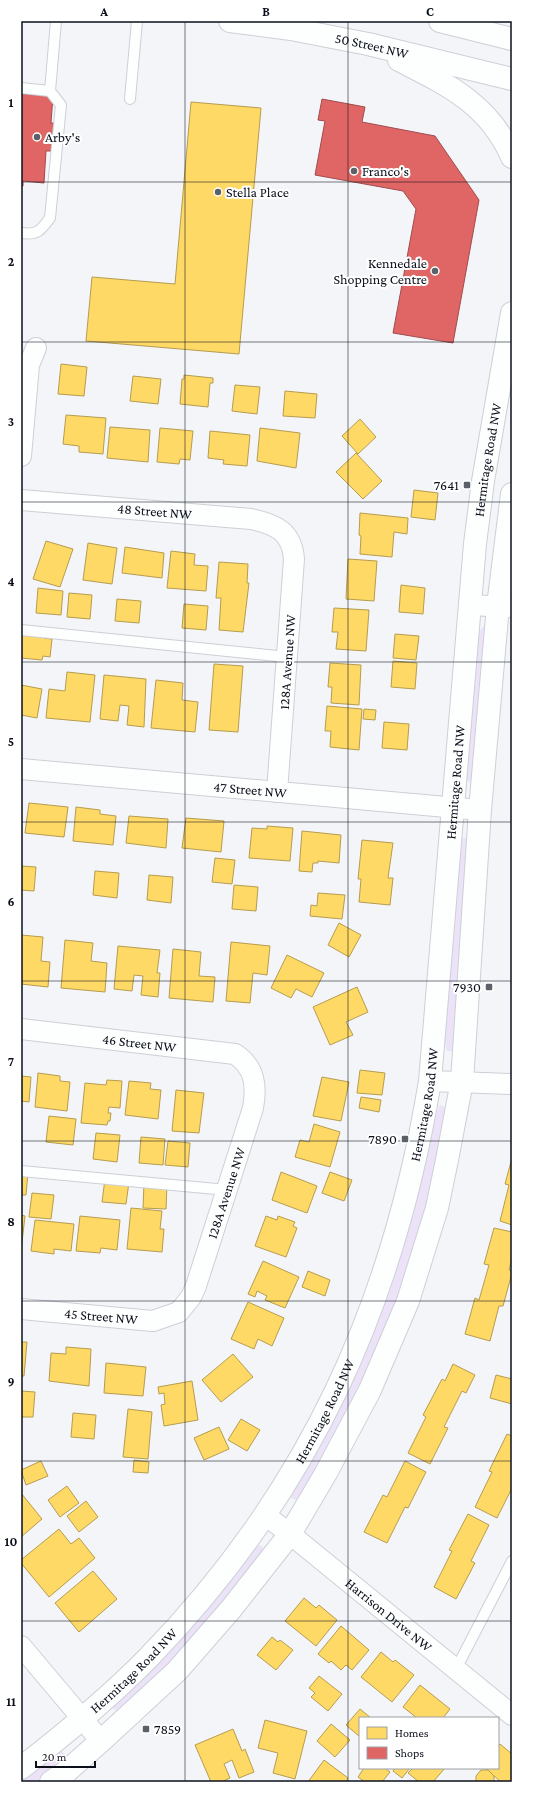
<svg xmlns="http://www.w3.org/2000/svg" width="533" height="1803" font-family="'Crimson Pro',serif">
<rect width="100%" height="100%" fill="#f3f5f8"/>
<g fill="#ece3f8">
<path d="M485 626 487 627 475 767 470 782 463 780 476 639 481 629Z"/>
<path d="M458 838H467L468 843 455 1051H447L444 1040Z"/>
<path d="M440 1105 447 1108C431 1188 413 1267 381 1343 358 1398 328 1449 298 1501L291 1498 293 1487 372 1334 413 1216 435 1117Z"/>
<path d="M260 1545 265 1550C218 1609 175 1663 118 1712L110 1706 250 1552Z"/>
<path d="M60 1749 66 1756 36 1782H21V1778Z"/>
</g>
<g fill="#ffd966" stroke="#b69c4f">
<path d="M191 102 261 108 239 354 86 341 92 277 175 284Z"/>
<path d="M61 364 87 367 84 396 58 394Z"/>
<path d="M184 375 213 378V383H210L208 407 180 404 182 379H184Z"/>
<path d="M133 376 161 379 158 404 130 401Z"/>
<path d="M235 385 260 387 257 414 232 411Z"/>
<path d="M285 391 317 394 315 418 283 416Z"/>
<path d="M66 415 106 418 103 454 79 452V446L63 444Z"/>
<path d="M360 419 376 437 358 454 342 436Z"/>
<path d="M110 427 150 430 148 462 107 458Z"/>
<path d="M160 428 193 431 190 460 180 459 179 464 157 462Z"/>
<path d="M260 428 300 433 296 468 257 461Z"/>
<path d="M210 431 250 435 247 466 223 464 224 460 208 458Z"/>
<path d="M356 453 382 481 363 499 336 472Z"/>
<path d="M414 490 438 493 435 520 411 517Z"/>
<path d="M360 513 408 518 407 534 394 532 392 557 360 554 361 536 359 535Z"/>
<path d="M46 541 73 549 60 587 33 579Z"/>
<path d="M88 543 117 548 112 584 83 580Z"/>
<path d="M125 547 164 553 162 578 122 573Z"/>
<path d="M171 551 195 554 194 565 208 566 206 591 167 588Z"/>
<path d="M348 559 377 561 374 601 346 599Z"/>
<path d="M219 562 248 564 247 583H249L243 632 219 630 221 598H216Z"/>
<path d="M401 585 425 588 423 614 399 612Z"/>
<path d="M38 588 63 591 61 615 36 613Z"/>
<path d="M69 593 92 595 90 619 67 617Z"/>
<path d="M117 599 141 601 139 623 115 621Z"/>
<path d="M184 604 208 606 206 630 182 628Z"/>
<path d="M334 608 369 610 366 651 336 649 338 632H332Z"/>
<path d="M21 632 44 635V638L52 639 50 657 43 656 42 660 21 658Z"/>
<path d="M395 634 419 636 416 660 393 658Z"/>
<path d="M393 661 417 663 415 689 391 687Z"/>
<path d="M330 663 361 665 359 705 331 703 332 687H328Z"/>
<path d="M214 664 243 666 238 732 209 730Z"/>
<path d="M67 672 95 675 90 722 46 718 49 689 65 691Z"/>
<path d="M104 675 146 679 144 727 127 725 129 706 120 705 118 721 100 719Z"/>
<path d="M156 680 183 683 182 700 198 702 195 732 151 728Z"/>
<path d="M21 685 42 689 37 718 21 715Z"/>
<path d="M327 706 362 709 359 750 330 747 331 731H325Z"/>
<path d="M364 709 376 710 375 720 363 719Z"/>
<path d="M384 722 409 724 407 750 382 748Z"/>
<path d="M29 803 68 807 64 837 25 833Z"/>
<path d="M76 807 100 810V814L116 816 113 845 73 841Z"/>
<path d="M129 816 168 819 166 848 126 843Z"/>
<path d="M186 818 224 821 221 852 182 848Z"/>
<path d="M267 826 293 828 290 861 249 858 252 828 267 829Z"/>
<path d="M302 831 341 835 339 863 318 861V863H313L312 872 299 871Z"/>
<path d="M362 840 393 843 388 878H393L390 905 359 902 361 879H358Z"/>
<path d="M215 858 235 860 232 884 212 882Z"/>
<path d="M21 866 36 867 34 891 21 890Z"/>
<path d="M95 871 119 873 117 898 93 895Z"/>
<path d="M149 875 173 877 171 903 147 900Z"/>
<path d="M234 885 258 887 256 911 232 909Z"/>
<path d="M318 893 345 895 342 919 310 916 311 905 317 906Z"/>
<path d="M339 923 361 935 349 957 328 945Z"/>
<path d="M21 935 43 937 41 961 50 962 48 987 21 984Z"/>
<path d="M65 940 93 943 91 961 107 963 105 992 61 988Z"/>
<path d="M231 942 270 946 267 975 253 973 250 1003 226 1001Z"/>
<path d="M118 946 160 950 157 973H160L158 997 141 995 143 976 134 975 132 991 114 989Z"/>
<path d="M173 949 201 952 199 976 215 977 213 1002 169 998Z"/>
<path d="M287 955 324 973 312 997 296 989 291 998 271 988Z"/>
<path d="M357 987 368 1012 346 1022 353 1035 330 1045 313 1007Z"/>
<path d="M360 1070 385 1073 382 1095 357 1093Z"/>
<path d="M38 1073 60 1076V1081L70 1082 67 1111 35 1107Z"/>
<path d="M21 1076 31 1077 29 1102 21 1101Z"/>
<path d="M322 1077 349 1082 341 1121 313 1116Z"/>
<path d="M107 1080 122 1081 120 1108 109 1107 108 1113H111L110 1121H108L107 1125 81 1123 85 1083 106 1085Z"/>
<path d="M129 1081 151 1083 150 1089 161 1090 158 1119 125 1115Z"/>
<path d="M176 1090 204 1093 199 1133 172 1131Z"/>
<path d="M361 1097 381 1100 379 1112 359 1108Z"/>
<path d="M49 1116 76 1119 73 1145 46 1142Z"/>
<path d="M314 1124 340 1132 330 1167 295 1157 300 1140 309 1142Z"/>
<path d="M96 1133 120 1135 117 1162 93 1159Z"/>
<path d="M141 1137 165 1139 163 1165 139 1163Z"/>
<path d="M168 1141 190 1143 188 1167 165 1165Z"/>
<path d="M512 1158V1225L500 1221 509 1185 505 1184Z"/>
<path d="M21 1172H28L26 1195H21Z"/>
<path d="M281 1172 317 1186 307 1213 272 1200Z"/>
<path d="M330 1172 352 1180 344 1201 322 1193Z"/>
<path d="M105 1179 129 1182 126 1204 102 1202Z"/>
<path d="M144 1183 167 1184 166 1209 143 1208Z"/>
<path d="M32 1193 54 1195 51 1219 29 1217Z"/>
<path d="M131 1208 162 1211 160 1229H164L162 1252 127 1249Z"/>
<path d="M21 1215 25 1216 21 1251Z"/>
<path d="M80 1216 120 1220 117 1250 101 1248 100 1253 76 1251Z"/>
<path d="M266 1216 277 1220 278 1216 295 1222 293 1226 297 1228 286 1257 255 1246Z"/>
<path d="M35 1220 74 1224 71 1251 54 1249V1254L31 1251Z"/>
<path d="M494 1228 512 1232V1258L509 1270 512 1271V1273L503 1306H499L490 1341 465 1334 475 1298 479 1300 489 1265 484 1264Z"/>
<path d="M263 1261 299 1277 285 1308 265 1300 267 1296 257 1291 255 1297 248 1294Z"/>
<path d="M308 1271 330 1280 325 1296 302 1287Z"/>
<path d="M248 1302 284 1318 272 1346 258 1339 254 1349 231 1339Z"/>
<path d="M21 1342H27L24 1376H21Z"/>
<path d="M66 1347 91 1349 89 1386 49 1381 51 1353 66 1354Z"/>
<path d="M233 1354 253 1377 221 1402 202 1380Z"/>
<path d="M106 1363 146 1367 143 1396 104 1393Z"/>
<path d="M453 1364 475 1375 466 1393 462 1391 444 1427 448 1428 430 1464 408 1453 426 1417 423 1415 442 1379 445 1381Z"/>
<path d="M496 1375 512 1379V1404L490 1398Z"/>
<path d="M192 1381 198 1420 164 1426 161 1405 165 1404 164 1393 159 1394 158 1387Z"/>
<path d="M21 1391 35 1392 33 1417H21Z"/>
<path d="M128 1409 152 1412 148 1459 123 1457Z"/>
<path d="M73 1413 96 1415 94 1439 71 1437Z"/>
<path d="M241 1419 260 1430 247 1451 228 1440Z"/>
<path d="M219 1427 229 1449 204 1460 194 1438Z"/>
<path d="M507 1434 512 1436V1488L497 1518 475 1507 492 1472 489 1471Z"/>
<path d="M134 1460 149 1462 148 1473 133 1472Z"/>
<path d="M41 1461 48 1476 26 1485 21 1470Z"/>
<path d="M405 1461 426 1472 408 1508 405 1507 387 1543 364 1532 383 1495 387 1497Z"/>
<path d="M67 1486 79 1503 60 1517 48 1500Z"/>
<path d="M21 1493 42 1519 21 1537Z"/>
<path d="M86 1501 98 1517 79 1532 67 1516Z"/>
<path d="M468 1514 489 1525 471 1561 475 1563 456 1599 434 1587 452 1551 449 1550Z"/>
<path d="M59 1529 71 1544 79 1538 95 1558 49 1597 21 1563V1560Z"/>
<path d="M93 1571 117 1599 79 1632 55 1603Z"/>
<path d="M304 1598 316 1608 319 1605 337 1620 316 1646 285 1621Z"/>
<path d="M341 1626 369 1650 352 1670 346 1665 341 1670 331 1661 329 1663 318 1654Z"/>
<path d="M272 1637 278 1642 280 1640 293 1650 276 1670 257 1655Z"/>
<path d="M381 1652 393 1662 395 1660 414 1675 392 1702 361 1677Z"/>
<path d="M319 1676 342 1694 328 1711 311 1697 315 1693 309 1688Z"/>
<path d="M420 1685 450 1709 443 1718H417L403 1707Z"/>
<path d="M360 1709 371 1718H360V1737L346 1725Z"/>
<path d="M265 1720 307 1731 295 1779 273 1773 278 1753 258 1748Z"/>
<path d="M331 1724 350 1740 335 1757 317 1741Z"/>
<path d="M233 1729 242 1751 245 1749 254 1772 239 1778 232 1760 224 1764 230 1778 221 1782H211L195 1745Z"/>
<path d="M500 1744 512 1754V1782H501L485 1768H498V1747Z"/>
<path d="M324 1760 348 1778 346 1782H308Z"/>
<path d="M364 1768H385L390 1772 382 1782H365L358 1777Z"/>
<path d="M395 1768H410L402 1778 393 1771Z"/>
<path d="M413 1768H445L433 1782H419L408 1773Z"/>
<path d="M481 1770H488L494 1776V1782H476V1776Z"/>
</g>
<g fill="#e06666" stroke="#a04c4f">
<path d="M21 94 53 96 51 123H54L52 151H46L44 183 23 181V186H21Z"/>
<path d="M322 99 365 107 362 122 435 136 479 200 453 343 393 333 416 209 403 191 315 175 325 121 318 120Z"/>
</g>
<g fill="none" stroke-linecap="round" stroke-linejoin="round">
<defs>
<g id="service">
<path d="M21 88 50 91"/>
<path d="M130 99 137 21"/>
<path d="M21 233C38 235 40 231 50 218L61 105 50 91 56 21"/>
<path d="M21 630 287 657"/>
<path d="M21 1171 227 1190"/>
<path d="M456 1669 512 1561"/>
</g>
<g id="minor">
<path d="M21 456 29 365 36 348"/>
<path id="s1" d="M21 500 251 519C276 524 292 532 294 559L277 792"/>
<path d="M470 605 512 607"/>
<path id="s2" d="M21 769 480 810"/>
<path id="s3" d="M21 1029 235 1054C255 1067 257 1086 253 1108L196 1286 191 1297 179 1312 153 1321 21 1309"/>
<path d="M430 1081 512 1084"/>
<path id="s4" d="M265 1515 290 1534 512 1715"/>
<path d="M21 1646 101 1741"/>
</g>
<g id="tertiary">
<path id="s5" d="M21 1768C65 1734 110 1697 149 1657 309 1492 393 1306 430 1081L475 544 483 481 512 313"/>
<path d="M51 1782 66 1772 101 1741 177 1671 231 1609 290 1534 326 1473 370 1390 408 1301 437 1208 447 1160 462 1081 480 810 498 606 512 494"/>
</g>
<g id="primary">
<path id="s6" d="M230 21 291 29 368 44 512 79"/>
<path d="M440 21 512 39"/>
<path d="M399 60C448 85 489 104 512 157"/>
</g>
</defs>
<use href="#service" stroke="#ccd0d6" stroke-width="12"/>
<use href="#minor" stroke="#ccd0d6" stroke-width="22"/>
<use href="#tertiary" stroke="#ccd0d6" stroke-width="24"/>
<use href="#primary" stroke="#ccd0d6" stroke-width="24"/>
<use href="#service" stroke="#fdfefe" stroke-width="10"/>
<use href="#minor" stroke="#fdfefe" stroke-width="20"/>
<use href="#tertiary" stroke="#fdfefe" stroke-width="22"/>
<use href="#primary" stroke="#fdfefe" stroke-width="22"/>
</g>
<path fill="none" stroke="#0a0f1a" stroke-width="1" stroke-opacity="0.55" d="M185 21V1782M348 21V1782M21 182H512M21 342H512M21 502H512M21 662H512M21 822H512M21 981H512M21 1141H512M21 1301H512M21 1461H512M21 1621H512"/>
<g fill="#5c6068" stroke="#fff" stroke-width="1.5">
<circle cx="37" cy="137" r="4"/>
<circle cx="354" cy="171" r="4"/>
<circle cx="218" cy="192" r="4"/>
<circle cx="435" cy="271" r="4"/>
<rect x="463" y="481" width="8" height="8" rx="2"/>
<rect x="485" y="983" width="8" height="8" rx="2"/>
<rect x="401" y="1135" width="8" height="8" rx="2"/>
<rect x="142" y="1725" width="8" height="8" rx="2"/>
</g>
<g text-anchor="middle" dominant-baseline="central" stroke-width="4" stroke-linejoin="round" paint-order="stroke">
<g font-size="14" fill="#0a0f1a" stroke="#fff">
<text stroke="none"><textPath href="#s6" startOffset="144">50 Street NW</textPath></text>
<text stroke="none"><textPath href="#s5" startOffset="1445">Hermitage Road NW</textPath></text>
<text stroke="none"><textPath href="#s1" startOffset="134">48 Street NW</textPath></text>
<text transform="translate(287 662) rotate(-86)">128A Avenue NW</text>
<text stroke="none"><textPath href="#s5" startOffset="1121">Hermitage Road NW</textPath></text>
<text stroke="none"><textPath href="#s2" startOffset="230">47 Street NW</textPath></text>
<text stroke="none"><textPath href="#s3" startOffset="119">46 Street NW</textPath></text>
<text stroke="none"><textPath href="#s5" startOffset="797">Hermitage Road NW</textPath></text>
<text transform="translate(226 1193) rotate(-72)">128A Avenue NW</text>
<text transform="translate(101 1316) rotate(5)">45 Street NW</text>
<text stroke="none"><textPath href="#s5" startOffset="473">Hermitage Road NW</textPath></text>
<text stroke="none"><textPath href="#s4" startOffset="159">Harrison Drive NW</textPath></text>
<text stroke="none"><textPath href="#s5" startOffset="149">Hermitage Road NW</textPath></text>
</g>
<g font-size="14" fill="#0a0f1a" stroke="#fff" text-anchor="start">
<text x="45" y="137">Arby's</text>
<text x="362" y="171">Franco's</text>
<text x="226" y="192">Stella Place</text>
<text x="427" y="263" text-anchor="end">Kennedale<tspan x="427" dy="16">Shopping Centre</tspan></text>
<text x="459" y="485" text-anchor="end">7641</text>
<text x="481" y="987" text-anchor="end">7930</text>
<text x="397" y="1139" text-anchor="end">7890</text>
<text x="154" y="1729">7859</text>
</g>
</g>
<rect width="533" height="1803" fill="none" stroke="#ffffff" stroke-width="44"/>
<rect x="359" y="1717" width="140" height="52" fill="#ffffff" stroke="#9d9fa3"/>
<rect x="367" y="1727" width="20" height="12" fill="#ffd966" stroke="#9d9fa3"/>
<text x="395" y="1737" font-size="12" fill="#0a0f1a">Homes</text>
<rect x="367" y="1747" width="20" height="12" fill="#e06666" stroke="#9d9fa3"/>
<text x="395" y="1757" font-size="12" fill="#0a0f1a">Shops</text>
<path d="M36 1761v6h59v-6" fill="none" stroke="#0a0f1a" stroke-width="2"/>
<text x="42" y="1761" font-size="12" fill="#0a0f1a" stroke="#ffffff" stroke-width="3" paint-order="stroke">20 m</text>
<rect x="22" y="22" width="489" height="1759" fill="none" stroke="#0a0f1a" stroke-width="1.5"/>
<g font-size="13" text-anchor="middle" font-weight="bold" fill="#0a0f1a">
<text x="104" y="16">A</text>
<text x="266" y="16">B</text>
<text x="430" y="16">C</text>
<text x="11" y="107">1</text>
<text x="11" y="266">2</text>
<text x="11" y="426">3</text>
<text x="11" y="586">4</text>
<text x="11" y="746">5</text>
<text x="11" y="906">6</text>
<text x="11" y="1066">7</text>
<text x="11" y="1226">8</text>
<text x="11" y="1386">9</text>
<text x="11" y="1546">10</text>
<text x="11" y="1706">11</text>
</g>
</svg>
